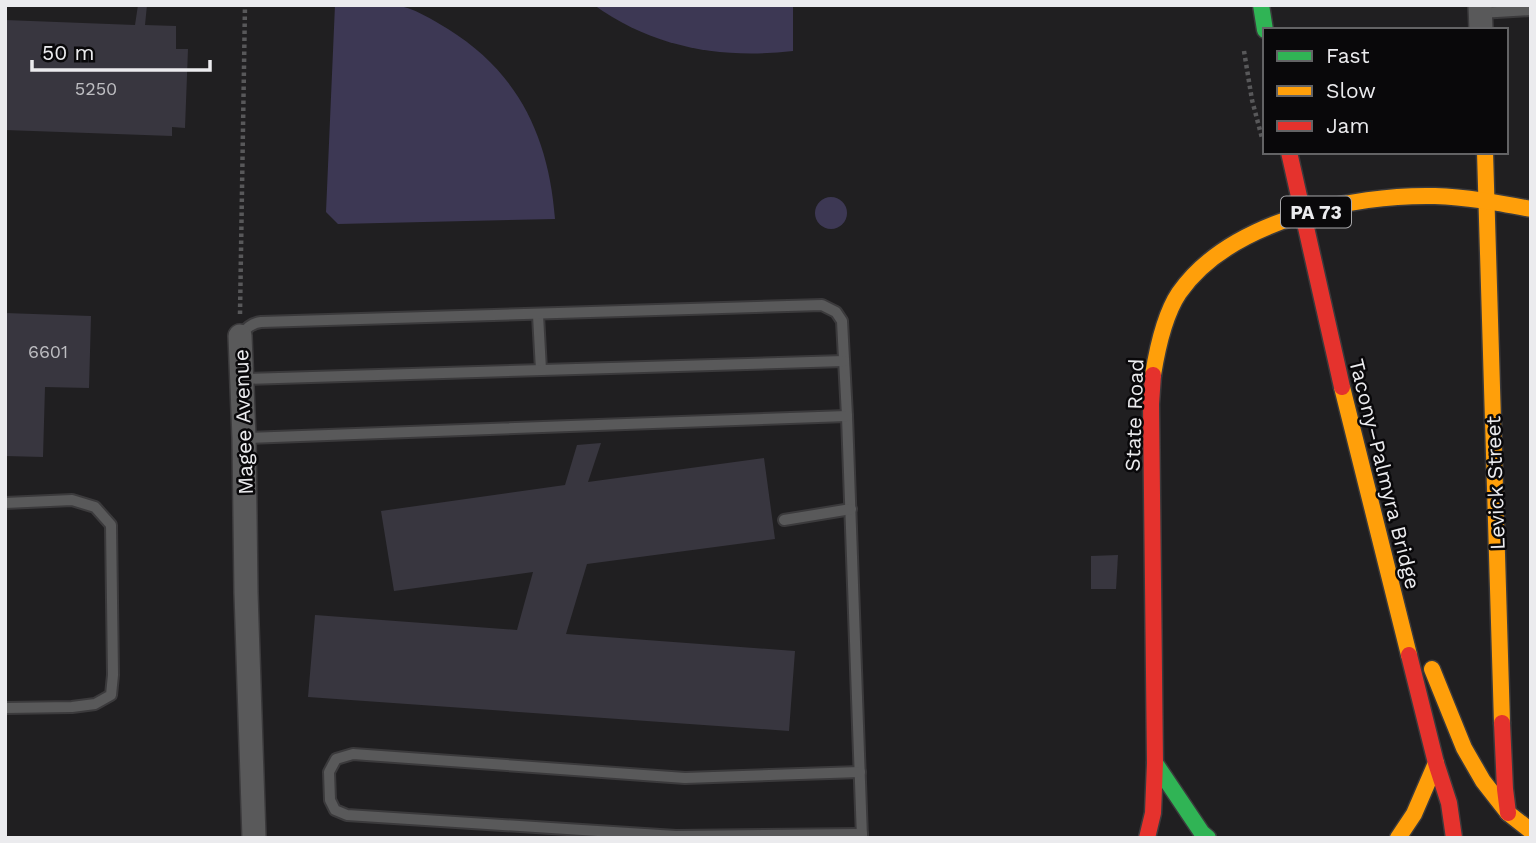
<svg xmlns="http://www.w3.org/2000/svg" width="1536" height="843" font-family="'Work Sans',sans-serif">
<rect width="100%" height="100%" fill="#201f21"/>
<g fill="#3d3854">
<path d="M335 5C354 5 375 3 394 5 413 7 433 20 448 29 519 73 549 138 555 219L338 224 326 212Z"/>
<path d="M594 5H793V51C721 59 654 48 594 5Z"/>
<circle cx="831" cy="213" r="16"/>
</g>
<g fill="#38363f">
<path d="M138 5H147L145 25 176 26V49H188L185 128 172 127V136L5 130V20L135 25Z"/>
<path d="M5 313 91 316 89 388 45 387 43 457 5 456Z"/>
<path d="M601 443 588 482 764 458 775 539 587 564 566 634 795 651 789 731 308 697 315 615 517 630 533 572 394 591 381 511 565 485 577 445Z"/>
<path d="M1118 555 1116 589H1091V556Z"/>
</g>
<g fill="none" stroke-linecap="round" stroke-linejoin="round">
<defs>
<g id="lane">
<path d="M1480 13 1531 10"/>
<path d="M538 315 541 370"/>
<path d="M240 336C246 329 251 323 261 322L822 305 836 312 842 321 847 416 862 838"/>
<path d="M242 379 844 361"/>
<path d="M244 438 847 416"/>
<path d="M5 503 72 500 95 507 111 525 113 675 111 695 95 704 72 707 5 708"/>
<path d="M784 520 851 509"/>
<path d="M860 772 685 778 353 754 336 759 329 772 330 800 335 810 347 815 676 836 862 834"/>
</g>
<g id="street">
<path d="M1480 5 1481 30"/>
<path d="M240 336 244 438 246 593 254 838"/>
</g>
<g id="fast">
<path d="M1261 5 1265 30"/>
<path d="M1155 763 1202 833 1208 838"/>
</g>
<g id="slow">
<path d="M1485 152 1502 723"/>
<path d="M1153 375C1157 350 1165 314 1179 293 1229 221 1353 194 1435 196 1468 197 1499 203 1531 209"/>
<path d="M1342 387 1409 655"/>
<path d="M1432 669 1464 748 1483 781 1508 813"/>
<path d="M1508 813 1531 831"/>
<path d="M1398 838 1414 814 1436 763"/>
</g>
<g id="jam">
<path d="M1409 655 1436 763 1449 803 1454 838"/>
<path d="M1502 723 1505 789 1508 813"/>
<path d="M1147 838 1153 813 1155 763 1151 404 1153 375"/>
</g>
</defs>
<use href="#lane" stroke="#3b3a3c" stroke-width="14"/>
<use href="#street" stroke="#3b3a3c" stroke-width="26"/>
<use href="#fast" stroke="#3b3a3c" stroke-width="19"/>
<use href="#slow" stroke="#3b3a3c" stroke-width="19"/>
<use href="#jam" stroke="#3b3a3c" stroke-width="19"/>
<g stroke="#58585a" stroke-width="4.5" stroke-dasharray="3.5 3.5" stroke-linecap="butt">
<path d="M1244 51 1252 100 1262 138"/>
<path d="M240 314 245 5"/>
</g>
<use href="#lane" stroke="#59595a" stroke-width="10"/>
<use href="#street" stroke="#59595a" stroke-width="23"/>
<use href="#fast" stroke="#30b455" stroke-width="16"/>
<use href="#slow" stroke="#ff9f0a" stroke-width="16"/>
<use href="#jam" stroke="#e5322d" stroke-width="16"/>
<defs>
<path id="jam-bridge" d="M1289 152 1342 387"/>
</defs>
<use href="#jam-bridge" stroke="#3b3a3c" stroke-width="19" stroke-linecap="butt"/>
<use href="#jam-bridge" stroke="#e5322d" stroke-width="16"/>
</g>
<g text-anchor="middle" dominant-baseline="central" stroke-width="5" stroke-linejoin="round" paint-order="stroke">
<g font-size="18" fill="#bebec2">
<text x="96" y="88">5250</text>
<text x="48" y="351">6601</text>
</g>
<rect fill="#09080a" stroke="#a7a7aa" stroke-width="2" x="1281" y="196.5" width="70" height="31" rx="5"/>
<g font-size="19" font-weight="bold" fill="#ebebee">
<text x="1316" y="212">PA 73</text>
</g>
<g font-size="21" fill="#ebebee" stroke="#09080a">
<text transform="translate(1134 415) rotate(-88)">State Road</text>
<text transform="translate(243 422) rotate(-92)">Magee Avenue</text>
<text transform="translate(1385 474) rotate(76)">Tacony–Palmyra Bridge</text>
<text transform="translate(1495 483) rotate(-92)">Levick Street</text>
</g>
</g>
<rect width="1536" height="843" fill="none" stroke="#ebebee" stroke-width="14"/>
<rect x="1263" y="28" width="245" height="126" fill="#09080a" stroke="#636365" stroke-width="2"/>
<rect x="1277" y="51" width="35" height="10" fill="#30b455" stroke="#636365" stroke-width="2"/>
<text x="1326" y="63" font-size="21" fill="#ebebee">Fast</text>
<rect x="1277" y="86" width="35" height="10" fill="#ff9f0a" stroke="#636365" stroke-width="2"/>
<text x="1326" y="98" font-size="21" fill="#ebebee">Slow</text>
<rect x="1277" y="121" width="35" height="10" fill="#e5322d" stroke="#636365" stroke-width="2"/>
<text x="1326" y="133" font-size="21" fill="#ebebee">Jam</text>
<path d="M32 60v10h178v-10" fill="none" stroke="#ebebee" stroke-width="3.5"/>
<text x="42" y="60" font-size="21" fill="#ebebee" stroke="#09080a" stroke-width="5" paint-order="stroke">50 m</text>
</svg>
